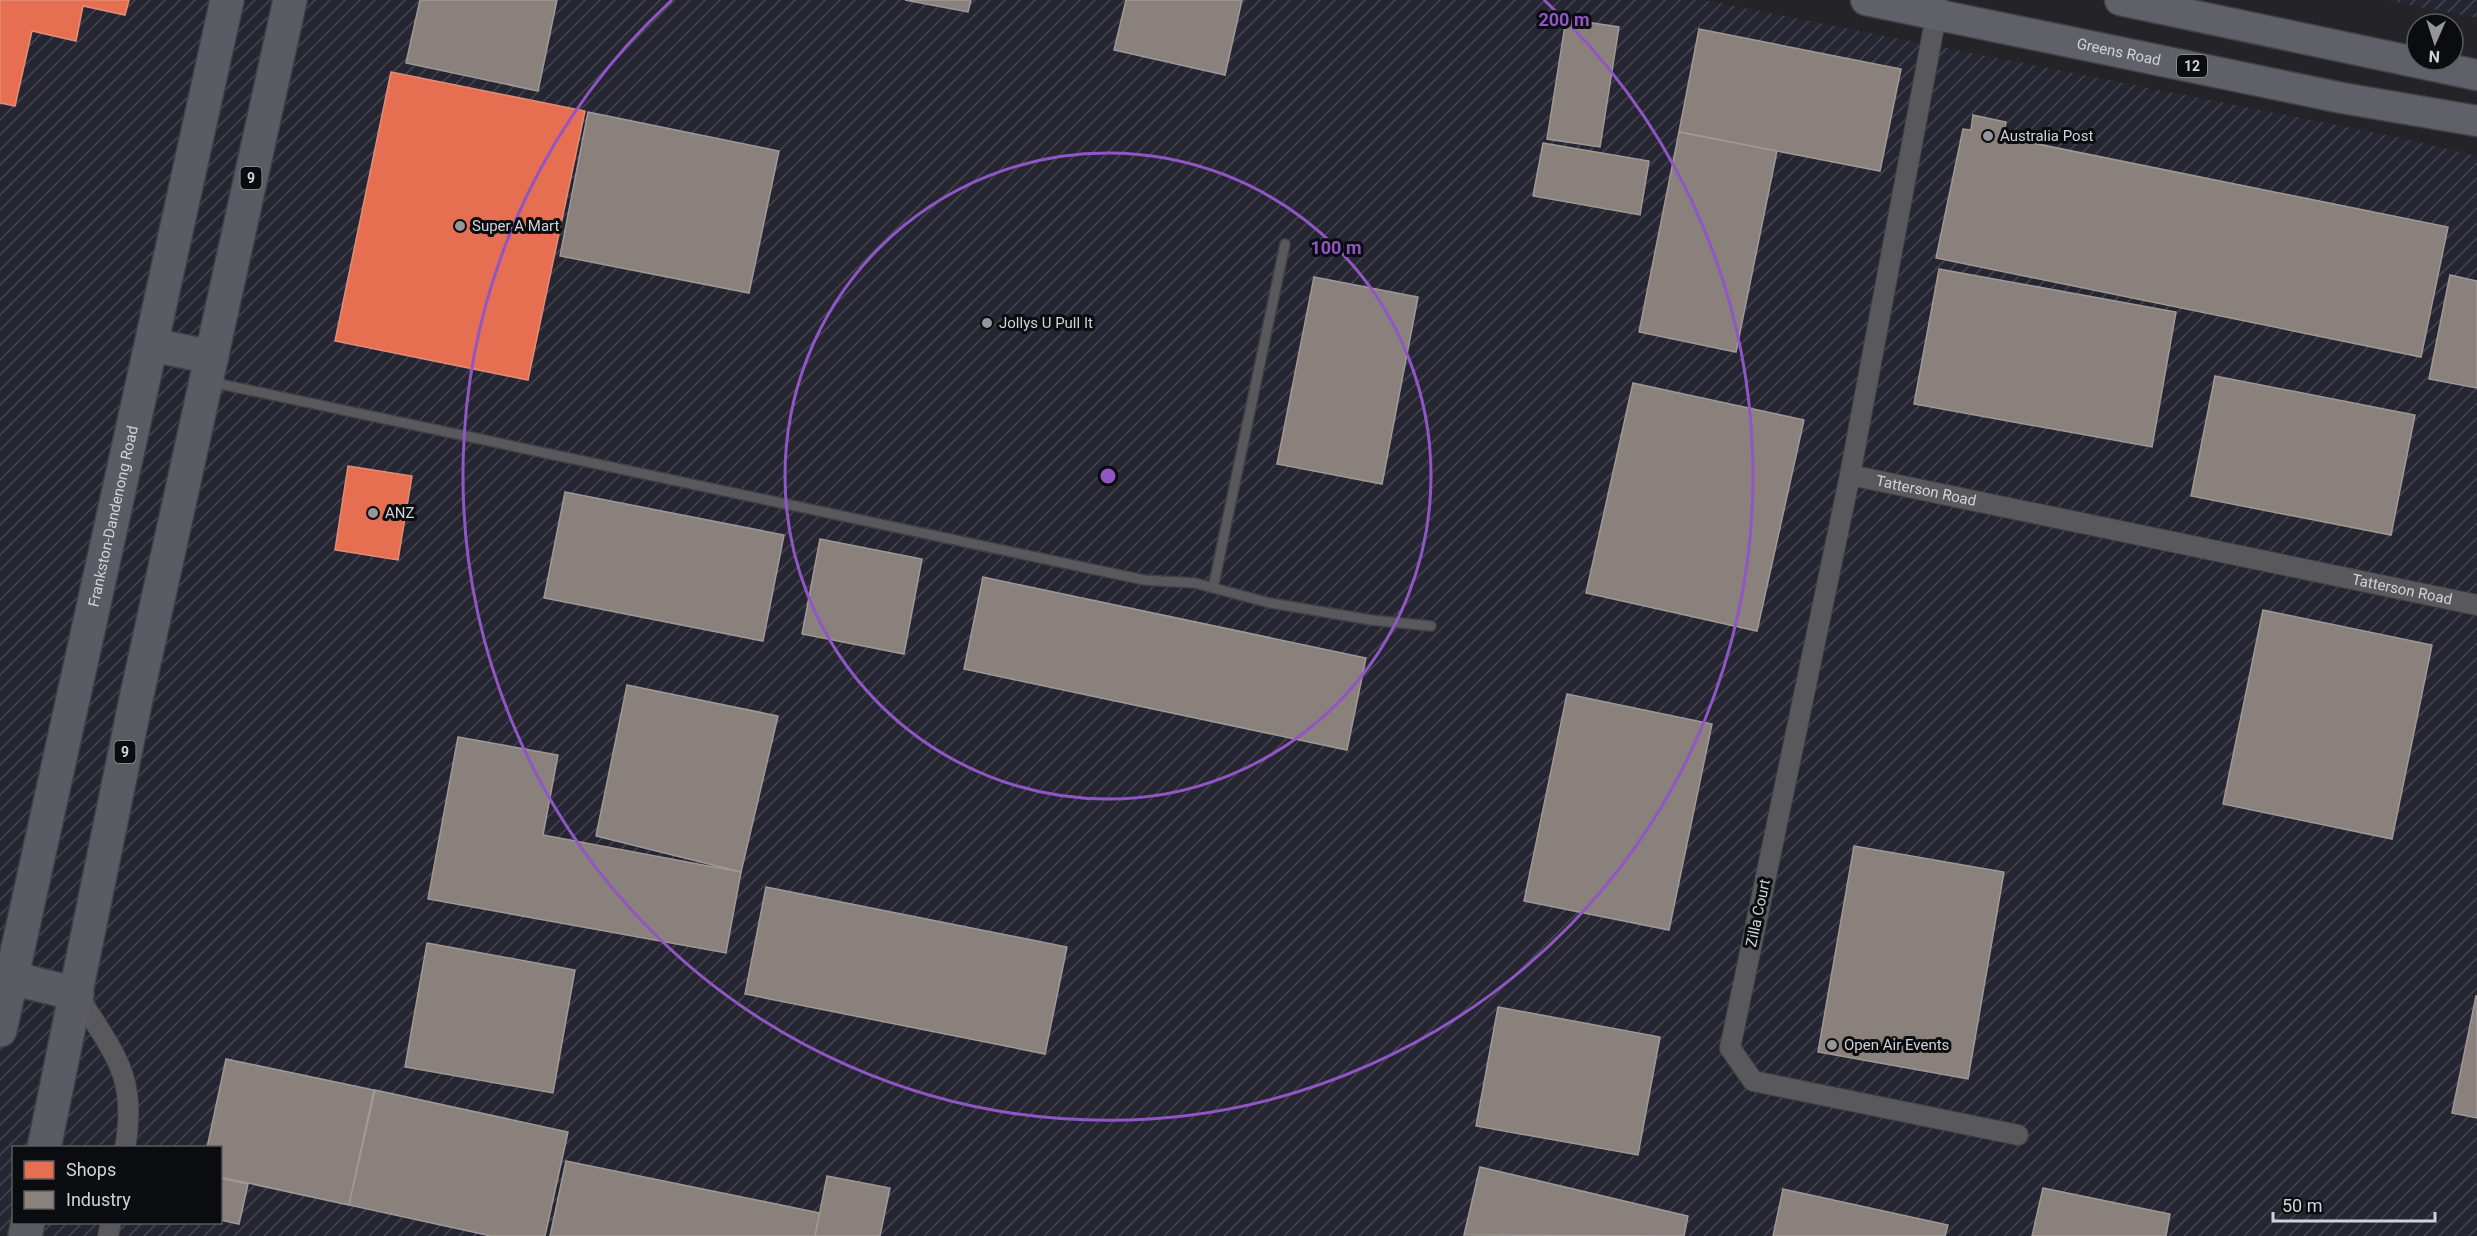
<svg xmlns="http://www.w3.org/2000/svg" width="2477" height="1236" font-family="Roboto,sans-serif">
<defs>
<pattern id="industrial-furrows" width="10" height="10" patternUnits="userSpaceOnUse" patternTransform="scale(1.5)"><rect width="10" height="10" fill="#262633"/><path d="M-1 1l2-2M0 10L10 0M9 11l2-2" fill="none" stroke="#454550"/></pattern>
</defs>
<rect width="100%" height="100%" fill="#232328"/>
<g fill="url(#industrial-furrows)" fill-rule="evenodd">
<path d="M0 0H1704L2402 138 2477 156V1236H0ZM14 1148H220V1222H14Z"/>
<path d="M2385 0H2477V18Z"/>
</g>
<g fill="#e76f51" stroke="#e18d7a" stroke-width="1.5">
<path d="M0 0H129L125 15 83 6 76 41 32 31 15 106 0 103Z"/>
<path d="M391 72 585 111 528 380 335 341Z"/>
<path d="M348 466 412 476 398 560 335 550Z"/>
</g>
<g fill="#8a817c" stroke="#a09998" stroke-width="1.5">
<path d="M420 0H557L538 91 406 63Z"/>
<path d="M905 0H971L968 12Z"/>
<path d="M1126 0H1242L1225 75 1114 50Z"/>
<path d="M1566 19 1619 27 1600 147 1547 139Z"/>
<path d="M1699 29 1901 69 1880 171 1679 132Z"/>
<path d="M588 112 779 151 749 293 560 256Z"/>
<path d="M1973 115 2006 122 2003 137 2448 227 2421 357 1936 258 1963 129 1971 130Z"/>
<path d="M1679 132 1777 151 1736 352 1639 332Z"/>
<path d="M1543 143 1649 161 1640 215 1533 196Z"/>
<path d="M1939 269 2176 312 2152 447 1914 404Z"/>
<path d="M2450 275 2477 281V388L2429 379Z"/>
<path d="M1314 277 1418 297 1382 484 1277 464Z"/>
<path d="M2215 376 2415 415 2391 535 2191 496Z"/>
<path d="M1633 383 1804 420 1757 631 1586 593Z"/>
<path d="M565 492 784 535 763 641 544 598Z"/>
<path d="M820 539 922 559 904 654 802 634Z"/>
<path d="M983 577 1366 658 1347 750 964 669Z"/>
<path d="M2263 610 2432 645 2392 839 2223 804Z"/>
<path d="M627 685 778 716 741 872 596 836Z"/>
<path d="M1567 694 1712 724 1669 930 1524 901Z"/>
<path d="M458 737 558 755 543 835 741 872 726 953 428 899Z"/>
<path d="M1854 846 2004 872 1968 1079 1818 1052Z"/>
<path d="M766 887 1067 947 1045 1054 745 994Z"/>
<path d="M427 943 575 970 553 1093 405 1067Z"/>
<path d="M2476 996H2477V1118L2452 1113Z"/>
<path d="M1498 1007 1660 1037 1638 1155 1476 1126Z"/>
<path d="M226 1059 374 1090 349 1205 220 1177V1148H207Z"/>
<path d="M375 1090 568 1132 545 1236H491L349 1205Z"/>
<path d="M566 1161 820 1213 815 1236H550Z"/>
<path d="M1480 1167 1688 1216 1684 1236 1464 1235Z"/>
<path d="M827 1176 890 1188 880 1236H815Z"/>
<path d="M220 1178 248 1184 239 1224 220 1220Z"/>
<path d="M2043 1188 2170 1214 2166 1236H2032Z"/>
<path d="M1783 1189 1948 1225 1945 1236H1773Z"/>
</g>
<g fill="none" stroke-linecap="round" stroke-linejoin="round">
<defs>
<g id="lane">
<path d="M211 382 1144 580 1195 583 1270 603 1371 620 1431 626"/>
<path d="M1213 588 1285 244"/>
</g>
<g id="street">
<path id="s1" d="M1938 5 1850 475 2477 605"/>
<path d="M1850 475 1730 1048 1753 1081 2018 1135"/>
<path d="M77 994C113 1053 138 1075 125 1148"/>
<path d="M108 1236 111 1222"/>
</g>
<g id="primary">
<path id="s2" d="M1866 0 2342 98 2477 121"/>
<path d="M2120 0 2477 75"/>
</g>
<g id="highway">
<path d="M152 345 212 357"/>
<path d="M11 978 77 994"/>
<path id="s3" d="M0 1030 227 0"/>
<path d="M44 1148 136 699 290 0"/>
<path d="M25 1236 28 1222"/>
</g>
</defs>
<use href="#lane" stroke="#404045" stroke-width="12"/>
<use href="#street" stroke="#404045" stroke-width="22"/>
<use href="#primary" stroke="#404045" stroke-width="33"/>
<use href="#highway" stroke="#404045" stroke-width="36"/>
<use href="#lane" stroke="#59595d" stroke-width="9"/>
<use href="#street" stroke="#59595d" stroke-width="20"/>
<use href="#primary" stroke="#606068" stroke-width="30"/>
<use href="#highway" stroke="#5b5b64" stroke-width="33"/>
</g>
<g fill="none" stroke="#9156c5" stroke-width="3">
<circle cx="1108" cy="476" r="323"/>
<path d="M1544 0A645 645 0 1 1 672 0"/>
</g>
<g fill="#95959a" stroke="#0b0c0f" stroke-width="2">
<circle cx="1988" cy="136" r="6"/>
<circle cx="460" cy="226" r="6"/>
<circle cx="987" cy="323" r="6"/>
<circle cx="373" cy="513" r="6"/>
<circle cx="1832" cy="1045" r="6"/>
</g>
<g text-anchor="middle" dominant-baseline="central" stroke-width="6" stroke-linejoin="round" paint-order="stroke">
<g fill="#0b0c0f" stroke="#96979c" stroke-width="1.5">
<rect x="2177" y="55" width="30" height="22" rx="4.5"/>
<rect x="240.5" y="167" width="21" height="22" rx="4.5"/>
<rect x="114.5" y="741" width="21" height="22" rx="4.5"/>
</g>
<g font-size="14" font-weight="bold" fill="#d2d2d8">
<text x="2192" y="66">12</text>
<text x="251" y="178">9</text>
<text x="125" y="752">9</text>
</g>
<g font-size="15" fill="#d2d2d8" stroke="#0b0c0f">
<text stroke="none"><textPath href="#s2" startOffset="258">Greens Road</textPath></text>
<text stroke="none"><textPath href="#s1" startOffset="556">Tatterson Road</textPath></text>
<text stroke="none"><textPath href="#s3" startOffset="526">Frankston-Dandenong Road</textPath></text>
<text stroke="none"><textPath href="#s1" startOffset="1042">Tatterson Road</textPath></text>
<text transform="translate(1758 913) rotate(-78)">Zilla Court</text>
</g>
<g font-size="15" fill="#d2d2d8" stroke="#0b0c0f" text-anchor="start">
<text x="2000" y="136">Australia Post</text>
<text x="472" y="226">Super A Mart</text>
<text x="999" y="323">Jollys U Pull It</text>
<text x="385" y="513">ANZ</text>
<text x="1844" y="1045">Open Air Events</text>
</g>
</g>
<circle cx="1108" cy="476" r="9" fill="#9156c5" stroke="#0b0c0f" stroke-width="3"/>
<g font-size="18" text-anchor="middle" font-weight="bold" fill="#9156c5" stroke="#0b0c0f" stroke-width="6" stroke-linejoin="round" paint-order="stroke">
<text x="1564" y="26">200 m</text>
<text x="1336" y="254">100 m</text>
</g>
<rect x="12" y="1146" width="210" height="78" fill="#0b0c0f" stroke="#5b5b5f" stroke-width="1.5"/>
<rect x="24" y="1161" width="30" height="18" fill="#e76f51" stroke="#5b5b5f" stroke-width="1.5"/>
<text x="66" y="1176" font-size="18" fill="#d2d2d8">Shops</text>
<rect x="24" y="1191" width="30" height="18" fill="#8a817c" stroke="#5b5b5f" stroke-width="1.5"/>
<text x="66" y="1206" font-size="18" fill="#d2d2d8">Industry</text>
<g transform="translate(2435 42) rotate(183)"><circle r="28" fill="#0b0c0f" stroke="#5b5b5f" stroke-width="1.5"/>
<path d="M0-4.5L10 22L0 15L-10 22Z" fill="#95959a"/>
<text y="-9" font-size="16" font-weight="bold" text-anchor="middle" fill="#d2d2d8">N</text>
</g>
<path d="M2273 1212v9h162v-9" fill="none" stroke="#d2d2d8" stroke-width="3"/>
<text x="2282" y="1212" font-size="18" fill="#d2d2d8" stroke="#0b0c0f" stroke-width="4.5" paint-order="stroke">50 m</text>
</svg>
